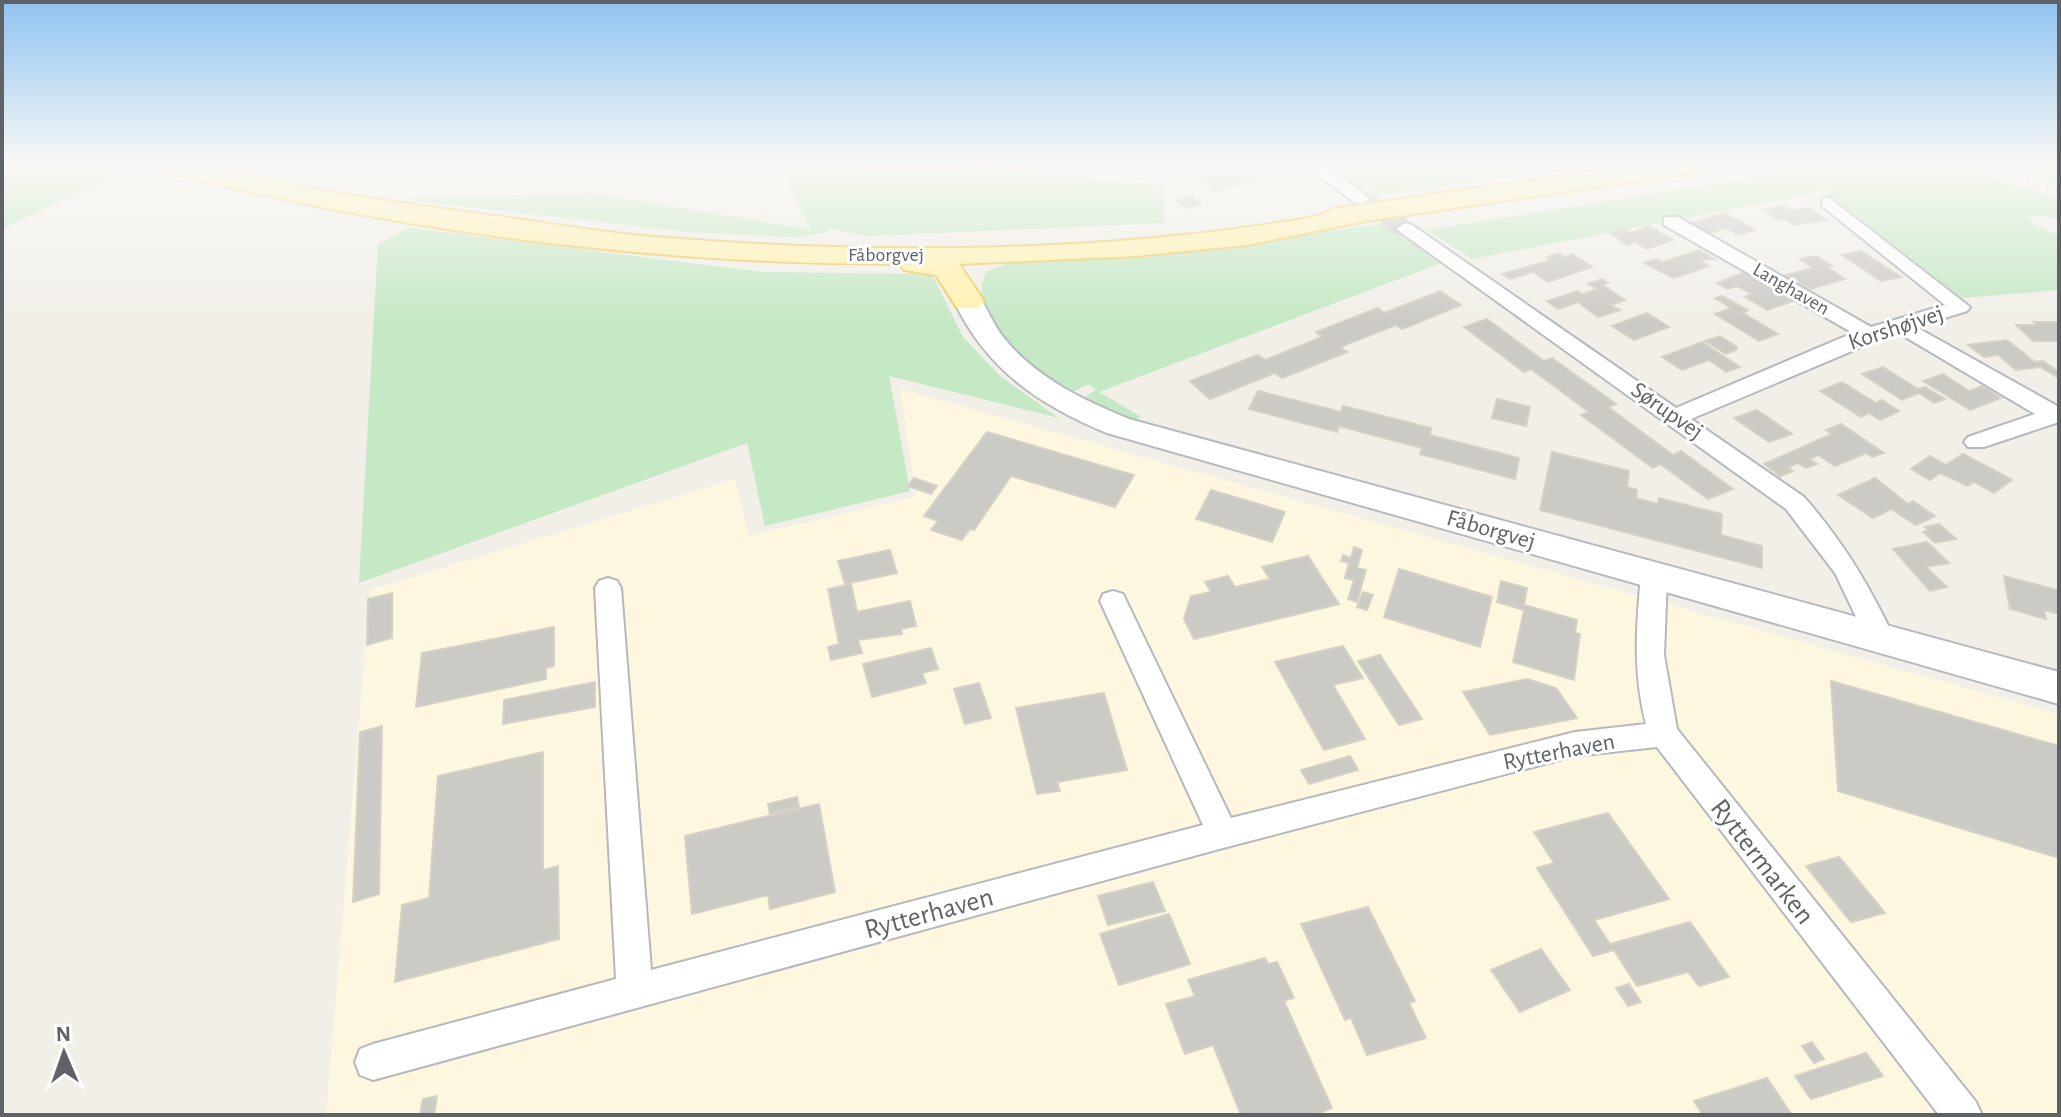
<svg xmlns="http://www.w3.org/2000/svg" width="2061" height="1117" font-family="'Alegreya Sans',sans-serif">
<rect width="100%" height="100%" fill="#f1efe8"/>
<path fill="#fef7e0" d="M900 389 2059 714V1115H326L370 590 735 479 749 536 916 497Z"/>
<g fill="#c5e8c5">
<path d="M2 164H116L131 168 2 229Z"/>
<path d="M778 164H801L806 174 992 170 1164 185V223L867 236 827 228V232L799 237 689 232 400 199 594 193 811 230Z"/>
<path d="M1322 164H1605L1372 196 1369 187 1356 188Z"/>
<path d="M1835 164H1949L2059 198V219L2028 214 2033 224 2059 235V290L1962 298 1824 191 1472 259 1427 230Z"/>
<path d="M1992 164H2059V185Z"/>
<path d="M1389 223 1444 262 1099 392 1140 416 1135 422 1081 399 1096 390 1089 384 1070 393C1036 372 963 319 986 272L1009 262 1195 249Z"/>
<path d="M409 228 763 272 932 274 963 337 1000 376 1059 418 889 376 910 491 765 526 747 443 359 583 378 244Z"/>
</g>
<g fill="#cccac5" stroke="#d6d1c6" stroke-width="2">
<path d="M1206 164 1214 170 1237 164H1278L1287 170 1215 192 1181 165Z"/>
<path d="M1191 196 1201 204 1186 208 1176 200Z"/>
<path d="M1784 206 1790 210 1810 208 1827 220 1793 225 1785 219 1778 220 1763 209Z"/>
<path d="M1724 213 1755 230 1739 235 1726 228 1709 233 1692 223Z"/>
<path d="M1649 226 1673 240 1647 249 1635 242 1627 245 1611 233 1624 229 1631 233Z"/>
<path d="M1699 250 1714 259 1699 260 1709 266 1674 278 1644 263 1657 259 1663 262Z"/>
<path d="M1861 251 1901 277 1881 281 1842 255Z"/>
<path d="M1559 253 1564 257 1572 254 1592 267 1548 282 1533 272 1510 279 1502 274 1551 260 1547 257Z"/>
<path d="M1816 256 1832 266 1827 267 1845 279 1811 289 1786 275 1813 268 1800 259Z"/>
<path d="M1748 271 1759 278 1756 279 1793 301 1767 310 1745 297 1752 294 1737 286 1727 289 1717 283Z"/>
<path d="M1602 279 1608 283 1602 285 1625 300 1611 305 1620 310 1598 317 1578 302 1558 309 1547 301 1578 291 1583 294 1597 289 1588 284Z"/>
<path d="M1440 291 1461 305 1402 329 1396 325 1340 347 1347 352 1282 378 1275 373 1210 399 1190 381 1258 355 1265 360 1322 337 1316 332 1378 308 1384 313Z"/>
<path d="M1722 296 1748 310 1743 313 1778 334 1759 341 1715 314 1731 308 1715 298Z"/>
<path d="M1647 313 1669 327 1634 340 1612 326Z"/>
<path d="M1487 319 1544 361 1552 358 1616 404 1608 407 1673 455 1681 451 1733 489 1708 499 1660 464 1653 468 1581 415 1589 412 1531 369 1524 372 1464 327Z"/>
<path d="M2034 322H2059V341H2033L2016 325H2037Z"/>
<path d="M1720 336 1737 347 1736 350 1726 354 1705 341Z"/>
<path d="M2007 340 2035 362 2043 361 2059 372V378L2040 367 2016 370 1998 355 1984 357 1968 345Z"/>
<path d="M1702 342 1740 367 1726 372 1709 360 1682 370 1662 357Z"/>
<path d="M1883 367 1918 389 1925 387 1945 399 1934 403 1919 393 1902 400 1862 374Z"/>
<path d="M1943 374 1969 391 1982 386 2001 398 1970 410 1923 381Z"/>
<path d="M1842 382 1876 403 1882 400 1899 411 1880 420 1869 413 1861 417 1820 391Z"/>
<path d="M1258 391 1341 412 1343 406 1431 428 1430 435 1519 458 1515 479 1420 454 1422 448 1339 426 1337 432 1249 409Z"/>
<path d="M1497 399 1530 407 1526 426 1492 418Z"/>
<path d="M1757 410 1792 434 1769 442 1734 418Z"/>
<path d="M1841 424 1884 453 1872 457 1866 453 1835 466 1818 455 1809 459 1817 464 1806 468 1798 463 1788 467 1793 471 1780 476 1764 464 1832 434 1826 430Z"/>
<path d="M987 432 1134 475 1115 507 1011 476 974 530 970 529 962 540 931 530 938 521 924 516Z"/>
<path d="M1552 452 1629 471 1627 487 1637 490 1636 498 1658 504 1659 498 1722 514 1721 535 1762 546V568L1540 510Z"/>
<path d="M1963 454 2012 480 1994 493 1974 482 1968 486 1940 473 1930 480 1911 469 1930 456 1946 465Z"/>
<path d="M914 478 937 486 931 494 908 486Z"/>
<path d="M1875 478 1908 504 1913 501 1935 516 1916 525 1891 509 1873 518 1838 495Z"/>
<path d="M1211 490 1285 512 1272 542 1196 519Z"/>
<path d="M1939 524 1956 539 1935 543 1923 532 1929 531 1925 527Z"/>
<path d="M1927 542 1949 563 1926 567 1947 587 1930 591 1893 549Z"/>
<path d="M1354 547 1362 550 1357 568 1366 570 1357 602 1348 599 1354 580 1345 578 1349 563 1341 561 1343 555 1351 558Z"/>
<path d="M890 550 897 573 845 584 838 561Z"/>
<path d="M1308 556 1339 604 1194 639 1184 619 1191 596 1211 592 1205 582 1228 576 1235 587 1270 579 1262 567Z"/>
<path d="M1399 569 1492 597 1480 647 1384 617Z"/>
<path d="M2004 576 2058 590 2059 614 2044 610 2046 619 2010 609Z"/>
<path d="M1501 581 1527 588 1524 605 1577 620 1575 633 1580 634 1574 680 1513 662 1524 610 1497 602Z"/>
<path d="M851 584 857 612 910 601 916 626 901 629 902 634 858 640 862 653 831 660 828 647 839 644 828 589Z"/>
<path d="M1363 592 1373 595 1367 610 1357 607Z"/>
<path d="M392 593V638L367 645 368 599Z"/>
<path d="M554 627V666L546 668V679L416 707 422 653Z"/>
<path d="M1343 646 1363 678 1333 685 1365 739 1324 750 1275 662Z"/>
<path d="M931 648 938 669 922 673 926 683 872 697 863 664Z"/>
<path d="M1380 655 1422 719 1399 725 1358 661Z"/>
<path d="M1527 679 1556 688 1577 718 1490 735 1463 692Z"/>
<path d="M1831 681 2059 746V858L1838 791Z"/>
<path d="M595 682V707L503 724 504 700Z"/>
<path d="M979 683 991 718 965 724 954 689Z"/>
<path d="M1104 693 1127 770 1057 782 1060 791 1037 794 1016 708Z"/>
<path d="M382 726 379 894 353 902 360 732Z"/>
<path d="M543 752V870L558 866 559 939 395 982 402 905 429 898 438 776Z"/>
<path d="M1350 756 1358 770 1309 784 1301 770Z"/>
<path d="M797 797 799 807 770 814 768 804Z"/>
<path d="M819 804 835 892 770 909 768 895 692 914 685 836Z"/>
<path d="M1608 813 1669 899 1594 920 1610 944 1690 922 1729 977 1699 986 1688 972 1637 986 1614 950 1593 956 1537 868 1554 863 1534 832Z"/>
<path d="M1839 857 1885 913 1851 922 1806 866Z"/>
<path d="M1153 882 1165 911 1108 925 1098 896Z"/>
<path d="M1368 907 1415 1001 1409 1003 1426 1038 1367 1055 1351 1018 1345 1020 1301 924Z"/>
<path d="M1169 914 1190 964 1119 985 1100 934Z"/>
<path d="M1541 949 1570 990 1520 1012 1491 970Z"/>
<path d="M1265 958 1268 964 1277 962 1294 998 1284 1001 1332 1108 1315 1115H1241L1213 1045 1185 1054 1166 1004 1195 996 1188 980Z"/>
<path d="M1629 984 1641 1002 1628 1006 1616 988Z"/>
<path d="M1812 1042 1824 1059 1814 1063 1802 1046Z"/>
<path d="M1866 1053 1883 1076 1811 1099 1795 1076Z"/>
<path d="M1767 1078 1792 1115H1703L1694 1101Z"/>
<path d="M437 1096 434 1115H420L423 1099Z"/>
</g>
<g fill="none" stroke-linecap="round" stroke-linejoin="round">
<path stroke="#ccccc8" stroke-width="20" stroke-dasharray="20 10" stroke-linecap="butt" d="M1361 199 1405 229"/>
<defs>
<g id="street">
<path d="M1303 164H1324L1370 199 1361 204 1355 203Z"/>
<path d="M1828 197 1970 307 1967 311 1916 327 2059 407V422L1984 447H1968L1964 442 1968 437 2035 414 1897 332 1691 419 1804 497C1842 540 1870 586 1894 638L1890 646 1880 649 1870 646 1835 573 1786 509 1396 229 1405 223 1412 225 1676 408 1853 333 1664 225V217H1678L1871 327 1945 305 1822 206V198Z"/>
<path d="M1654 566 1663 569 1667 576 1664 655 1677 729 1976 1102 1982 1115H1939L1657 747 1575 756 1223 848 373 1080 360 1075 355 1062 360 1049 373 1044 616 979 595 588 599 581 608 578 617 581 621 588 651 970 1203 825 1100 601 1103 594 1113 591 1123 594 1231 818 1575 732 1646 724C1633 674 1636 627 1641 576L1645 569Z"/>
</g>
<path id="secondary" d="M968 293 978 295C988 309 993 325 1004 338 1036 378 1083 400 1129 419L2059 672V704L1107 433C1039 405 986 369 954 301L958 295Z"/>
<path id="primary" d="M155 164C209 164 256 178 309 188 371 199 433 208 495 216 548 223 602 233 656 237 870 255 1108 254 1319 216L1332 209 1643 164H1713L1700 172 1366 221 1247 245 1136 256 959 264 984 301 979 308H957L936 275 904 270 900 264C651 264 400 232 159 170Z"/>
</defs>
<use href="#street" stroke="#b5b8bc" stroke-width="4"/>
<use href="#secondary" stroke="#b6babf" stroke-width="4"/>
<use href="#primary" stroke="#f2c960" stroke-width="4"/>
<use href="#street" fill="#fff" fill-rule="evenodd"/>
<use href="#secondary" fill="#fff" fill-rule="evenodd"/>
<use href="#primary" fill="#fff2af" fill-rule="evenodd"/>
<path stroke="#b6b7b8" stroke-width="5" stroke-dasharray="2 8" stroke-linecap="butt" d="M1970 164 2059 192"/>
</g>
<linearGradient id="sky" x2="0" y2="1"><stop stop-color="#8fc3f1"/><stop offset="0.51" stop-color="#f9f8f5"/><stop offset="1" stop-color="#f9f8f5" stop-opacity="0"/></linearGradient>
<rect width="2061" height="321" fill="url(#sky)"/>
<g text-anchor="middle" dominant-baseline="central" stroke-width="6" stroke-linejoin="round" paint-order="stroke">
<g font-size="20" fill="#5f6368" stroke="#fff">
<text x="886" y="255">Fåborgvej</text>
<text transform="translate(1791 289) rotate(30)">Langhaven</text>
</g>
<g font-size="24" fill="#5f6368" stroke="#fff">
<text transform="translate(1896 328) rotate(-18)">Korshøjvej</text>
<text transform="translate(1667 411) rotate(35)">Sørupvej</text>
<text transform="translate(1491 530) rotate(16)">Fåborgvej</text>
<text transform="translate(1559 752) rotate(-11)">Rytterhaven</text>
</g>
<g font-size="28" fill="#5f6368" stroke="#fff">
<text transform="translate(1762 862) rotate(52)">Ryttermarken</text>
<text transform="translate(929 914) rotate(-15)">Rytterhaven</text>
</g>
</g>
<rect width="2061" height="1117" fill="none" stroke="#5f6368" stroke-width="8"/>
<g transform="translate(64 1053) rotate(358)" stroke="#ffffff" stroke-width="6" paint-order="stroke">
<path d="M0-6L14 30L0 20L-14 30Z" fill="#5f6368"/>
<text y="-12" font-size="22" font-weight="bold" text-anchor="middle" fill="#5f6368">N</text>
</g>
</svg>
